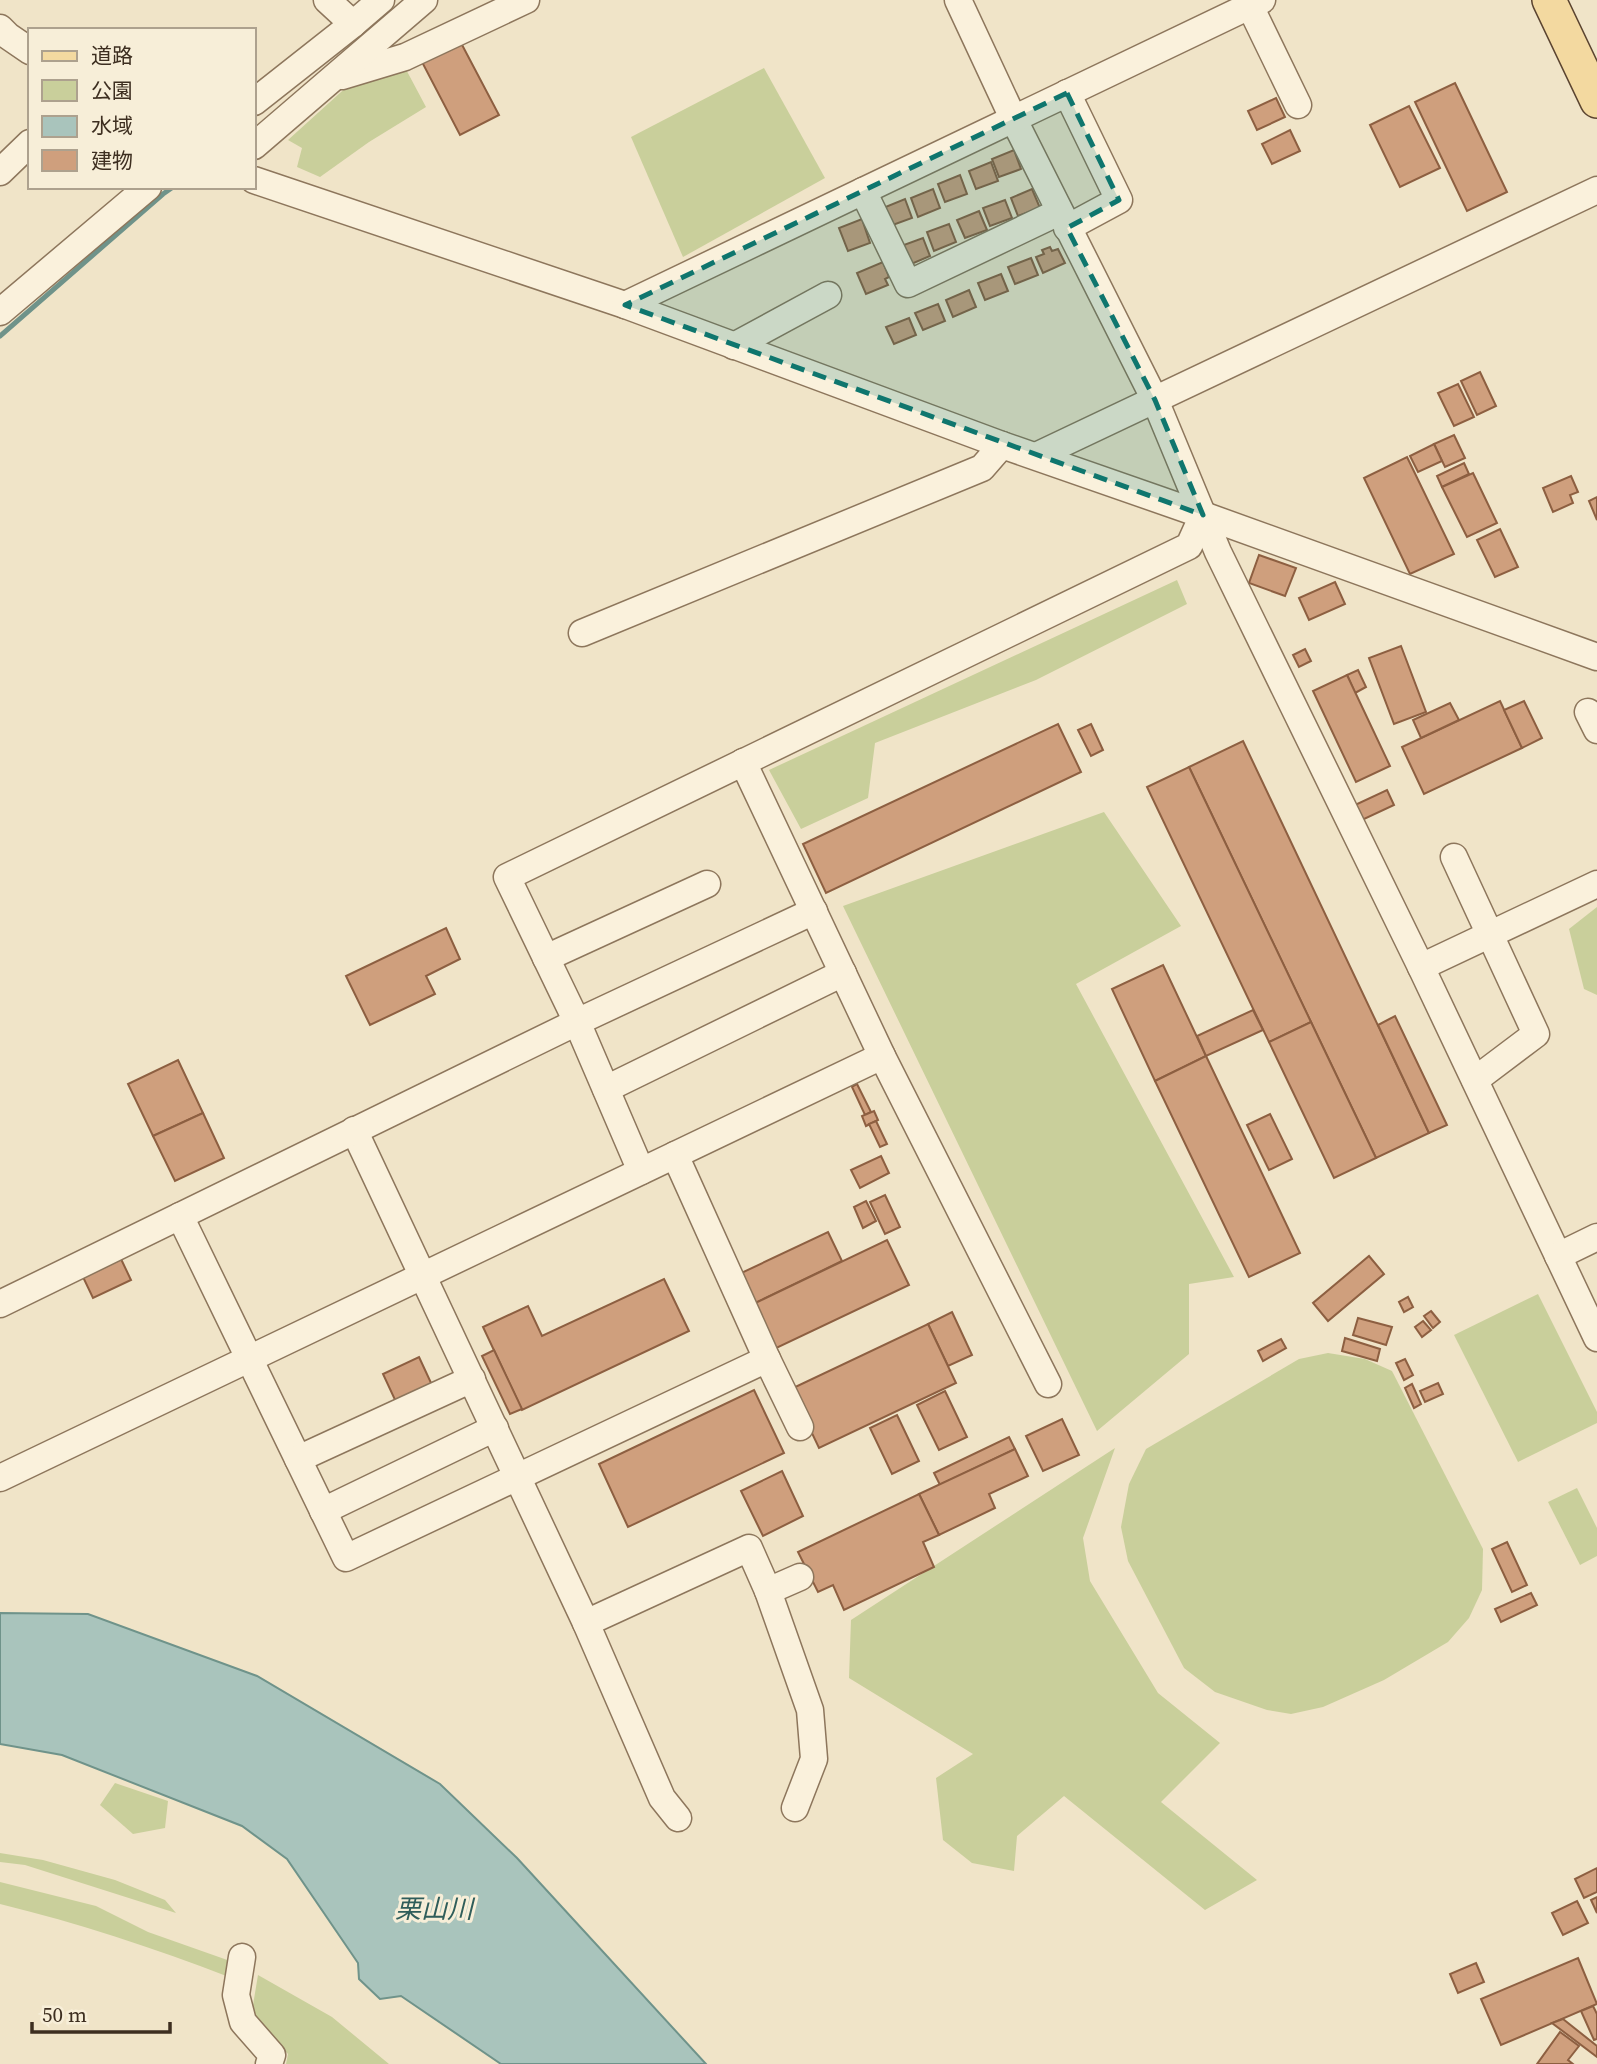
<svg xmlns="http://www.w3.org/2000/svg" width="1597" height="2064" font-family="'Source Serif 4','Noto Sans JP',serif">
<rect width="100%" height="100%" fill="#f0e4c8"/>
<g fill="#c9cf9b">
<path d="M393 45 426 107 369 142 320 177 297 167 302 148 288 140Z"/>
<path d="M764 68 825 178 683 257 631 137Z"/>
<path d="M1177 580 1187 604 1036 680 875 743 868 798 801 829 769 770Z"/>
<path d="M1104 812 1181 926 1076 984 1234 1277 1189 1284V1354L1097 1431 843 906Z"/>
<path d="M1597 907V995L1584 989 1569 929Z"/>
<path d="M1538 1294 1597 1412V1423L1518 1462 1454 1335Z"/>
<path d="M1328 1353 1365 1359 1392 1371 1483 1549 1482 1590 1469 1618 1448 1642 1384 1680 1323 1707 1291 1714 1267 1710 1215 1692 1184 1668 1128 1561 1121 1527 1129 1484 1146 1449 1299 1359Z"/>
<path d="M1115 1448 1083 1538 1090 1581 1158 1693 1220 1743 1161 1802 1257 1880 1205 1910 1064 1796 1017 1836 1014 1871 972 1863 943 1840 936 1778 973 1754 849 1678 851 1620Z"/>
<path d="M1577 1488 1597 1528V1556L1580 1565 1548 1502Z"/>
<path d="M115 1783 168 1801 165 1828 133 1834 100 1805Z"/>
<path d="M0 1853 43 1860 115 1880 165 1900 176 1913 25 1865 0 1862Z"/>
<path d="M0 1882 96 1906 148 1932 233 1962 229 1977C154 1948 78 1923 0 1904Z"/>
<path d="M258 1975 332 2017 389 2064H286L288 2054 262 2025 252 2011Z"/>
</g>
<path fill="#a9c4bc" stroke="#6f938a" stroke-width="2" d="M0 1613 88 1614 257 1676 440 1784 517 1858 706 2064H501L401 1996 380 1999 359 1979 358 1963 287 1859 242 1826 62 1755 0 1744Z"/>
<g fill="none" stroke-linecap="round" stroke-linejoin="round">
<path stroke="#6f938a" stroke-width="5" d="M0 336 163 194 173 187"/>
</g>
<g fill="#cf9f7d" stroke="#8d5f41" stroke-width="2">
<path d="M460 41 499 115 460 135 422 62Z"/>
<path d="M1455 83 1507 192 1467 211 1415 102Z"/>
<path d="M1276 98 1285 117 1257 130 1248 111Z"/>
<path d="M1409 106 1440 168 1400 187 1370 125Z"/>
<path d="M1290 130 1300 151 1272 164 1262 144Z"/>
<path d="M1014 150 1021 169 999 177 992 159Z"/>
<path d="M991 162 998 181 976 189 969 171Z"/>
<path d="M960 175 967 194 945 202 938 184Z"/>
<path d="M933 189 940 208 918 217 911 198Z"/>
<path d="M1032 189 1040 208 1018 216 1011 198Z"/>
<path d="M905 199 912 218 890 226 883 208Z"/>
<path d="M1005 200 1012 218 990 226 983 208Z"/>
<path d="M979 211 987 230 965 238 957 220Z"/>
<path d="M862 219 870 243 848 251 839 228Z"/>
<path d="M949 224 956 242 934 251 927 232Z"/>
<path d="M923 238 930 256 909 265 901 246Z"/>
<path d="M1050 247 1052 251 1058 249 1065 263 1043 273 1036 257 1044 254 1042 250Z"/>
<path d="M1031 258 1038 275 1015 284 1008 267Z"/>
<path d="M883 262 889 277 885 279 888 285 866 294 857 273Z"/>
<path d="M1001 274 1008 291 985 300 978 283Z"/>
<path d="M969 290 976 307 953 317 946 300Z"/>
<path d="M938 304 945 321 923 330 915 313Z"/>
<path d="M909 318 916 335 894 344 886 327Z"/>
<path d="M1480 372 1496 406 1477 415 1461 381Z"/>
<path d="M1458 384 1474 417 1454 426 1438 393Z"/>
<path d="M1454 435 1465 458 1445 467 1434 444Z"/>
<path d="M1434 444 1442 461 1418 472 1410 456Z"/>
<path d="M1407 457 1454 554 1410 574 1364 478Z"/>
<path d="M1464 463 1469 474 1442 487 1437 476Z"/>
<path d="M1473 473 1497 523 1467 537 1442 487Z"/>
<path d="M1571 476 1578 492 1570 495 1573 503 1553 512 1543 488Z"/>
<path d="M1597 497V520L1589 501Z"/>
<path d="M1500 529 1518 567 1495 577 1477 540Z"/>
<path d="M1259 555 1296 568 1285 596 1249 583Z"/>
<path d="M1335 582 1345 604 1309 620 1299 598Z"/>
<path d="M1401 646 1426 712 1394 724 1369 658Z"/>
<path d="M1305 649 1311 661 1299 667 1293 655Z"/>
<path d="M1358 670 1366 687 1355 693 1347 675Z"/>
<path d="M1347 675 1390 766 1356 782 1313 691Z"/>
<path d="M1500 701 1522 748 1424 794 1402 747Z"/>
<path d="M1524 701 1542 738 1522 748 1504 710Z"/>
<path d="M1450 703 1459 720 1421 738 1413 720Z"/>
<path d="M1058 724 1081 772 826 893 803 844Z"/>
<path d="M1091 724 1103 750 1091 756 1078 730Z"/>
<path d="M1243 741 1429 1133 1376 1158 1189 767Z"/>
<path d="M1189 767 1311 1022 1269 1042 1147 787Z"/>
<path d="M1387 790 1394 805 1362 820 1355 805Z"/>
<path d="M446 928 460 959 426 976 435 994 370 1025 346 976Z"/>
<path d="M1163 965 1206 1056 1155 1081 1112 989Z"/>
<path d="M1253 1010 1263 1030 1206 1056 1197 1036Z"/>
<path d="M1395 1016 1447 1125 1429 1133 1378 1025Z"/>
<path d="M1311 1022 1376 1158 1334 1178 1269 1042Z"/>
<path d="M1206 1056 1300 1253 1249 1277 1155 1081Z"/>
<path d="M178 1060 203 1113 153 1136 128 1084Z"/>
<path d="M857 1084 871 1112 865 1115 852 1087Z"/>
<path d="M874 1111 878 1120 866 1126 862 1116Z"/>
<path d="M203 1113 224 1158 175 1181 153 1136Z"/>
<path d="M1270 1114 1292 1159 1269 1170 1247 1125Z"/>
<path d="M876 1121 887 1144 880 1147 869 1124Z"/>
<path d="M881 1156 889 1173 860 1188 851 1170Z"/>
<path d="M885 1195 900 1227 885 1234 870 1202Z"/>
<path d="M866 1201 876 1221 863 1228 854 1207Z"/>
<path d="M828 1232 842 1261 749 1306 735 1276Z"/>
<path d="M887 1240 909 1285 770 1351 749 1306Z"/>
<path d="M1369 1256 1384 1274 1328 1321 1313 1303Z"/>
<path d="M121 1259 131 1280 93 1298 83 1277Z"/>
<path d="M664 1279 689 1331 522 1410 483 1327 528 1306 542 1336Z"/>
<path d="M1408 1297 1413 1307 1404 1312 1399 1302Z"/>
<path d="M1431 1311 1440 1322 1433 1328 1424 1316Z"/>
<path d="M952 1312 972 1355 948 1366 928 1324Z"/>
<path d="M1358 1318 1392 1327 1386 1345 1353 1335Z"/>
<path d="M1423 1321 1431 1330 1422 1337 1415 1327Z"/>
<path d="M928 1324 956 1383 819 1448 791 1389Z"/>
<path d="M1345 1338 1380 1349 1377 1361 1342 1351Z"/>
<path d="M1281 1339 1286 1348 1263 1361 1258 1351Z"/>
<path d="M494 1350 522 1409 510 1414 482 1356Z"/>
<path d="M419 1357 432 1385 396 1402 383 1374Z"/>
<path d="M1405 1359 1413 1375 1404 1380 1396 1363Z"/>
<path d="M1438 1383 1443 1394 1425 1402 1420 1391Z"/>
<path d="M1412 1384 1421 1404 1414 1408 1405 1388Z"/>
<path d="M754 1390 784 1453 628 1527 599 1464Z"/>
<path d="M945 1391 967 1437 939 1450 917 1405Z"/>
<path d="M897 1415 919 1461 892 1474 870 1428Z"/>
<path d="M1062 1419 1079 1455 1043 1471 1026 1436Z"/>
<path d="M1009 1437 1015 1449 940 1485 934 1473Z"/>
<path d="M1015 1449 1028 1476 989 1494 995 1508 939 1535 919 1494Z"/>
<path d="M782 1471 803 1516 763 1536 741 1491Z"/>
<path d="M919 1494 939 1535 923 1542 934 1567 844 1610 833 1585 818 1592 798 1552Z"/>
<path d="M1507 1542 1527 1585 1512 1592 1492 1549Z"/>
<path d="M1531 1593 1537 1605 1501 1622 1495 1609Z"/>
<path d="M1597 1868V1892L1584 1898 1575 1879Z"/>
<path d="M1597 1897V1913L1591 1900Z"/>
<path d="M1577 1901 1588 1923 1563 1935 1552 1913Z"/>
<path d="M1578 1958 1597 2004 1501 2045 1481 1999Z"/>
<path d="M1476 1963 1484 1982 1458 1993 1450 1974Z"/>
<path d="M1593 2006 1597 2014V2039L1594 2040 1581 2011Z"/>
<path d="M1563 2019 1597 2046V2057L1552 2023Z"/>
<path d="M1560 2032 1579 2046 1568 2060 1573 2064H1537Z"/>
</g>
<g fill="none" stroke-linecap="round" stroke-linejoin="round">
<defs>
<g id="minor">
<path d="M327 0 353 24"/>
<path d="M958 0 1013 118 1155 400 1218 552 1421 967 1597 1338"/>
<path d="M1250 6 1298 105"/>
<path d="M0 28 8 36 30 51"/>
<path d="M342 76 405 57 526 0"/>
<path d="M1067 93 1119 200 1067 228"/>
<path d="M254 102 353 24 381 0"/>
<path d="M254 146 424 0"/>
<path d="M0 172 30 143"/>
<path d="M254 180 625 305 1002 445 1203 515 1597 657"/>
<path d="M863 191 908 284 1059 212"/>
<path d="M625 305 1262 0"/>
<path d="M0 312 148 187"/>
<path d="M734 346 828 295"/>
<path d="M1036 456 1597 190"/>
<path d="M582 633 982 468 1002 445"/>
<path d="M1588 712 1597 730"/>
<path d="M743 762 882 1056 1048 1384"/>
<path d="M1454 857 1536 1034 1475 1080"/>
<path d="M546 958 707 884"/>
<path d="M1421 967 1597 884"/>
<path d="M606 1089 843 973"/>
<path d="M354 1130 586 1623 662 1798 678 1818"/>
<path d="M675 1155 767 1359 800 1427"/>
<path d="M641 1171 577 1022 507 877 1189 546 1203 515"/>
<path d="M180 1216 346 1558 767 1359"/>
<path d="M1558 1256 1597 1237"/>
<path d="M0 1304 577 1022 814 911"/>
<path d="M298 1459 472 1379"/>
<path d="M0 1478 882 1056"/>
<path d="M323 1511 495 1428"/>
<path d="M768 1591 800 1577"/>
<path d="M586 1623 749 1548 768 1591 810 1710 814 1759 795 1808"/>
<path d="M242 1957 236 1995 243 2022 272 2055 269 2064"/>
</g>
<path id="major" d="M1549 0 1597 101"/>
</defs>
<use href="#minor" stroke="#8d765c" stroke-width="29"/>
<use href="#major" stroke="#5b4430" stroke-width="36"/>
<use href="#minor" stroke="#faf1dc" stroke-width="26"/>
<use href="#major" stroke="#f3d9a0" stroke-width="33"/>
</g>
<path fill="#0f766e" fill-opacity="0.2" stroke="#0f766e" stroke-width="5" stroke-dasharray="14 9" stroke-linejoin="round" d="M1067 93 1119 200 1067 228 1155 400 1203 515 625 305Z"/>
<g text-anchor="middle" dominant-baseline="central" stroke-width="6" stroke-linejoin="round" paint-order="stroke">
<g font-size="26" font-style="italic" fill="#2f5d5a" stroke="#f7eed8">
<text x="434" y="1909">栗山川</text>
</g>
</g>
<rect x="28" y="28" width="228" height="161" fill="#f7eed8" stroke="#ada18e" stroke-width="2"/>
<rect x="42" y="51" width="35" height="10" fill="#f3d9a0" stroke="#ada18e" stroke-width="2"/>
<text x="91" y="63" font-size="21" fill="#3d2e20">道路</text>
<rect x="42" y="80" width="35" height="21" fill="#c9cf9b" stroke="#ada18e" stroke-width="2"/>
<text x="91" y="98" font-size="21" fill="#3d2e20">公園</text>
<rect x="42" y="116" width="35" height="21" fill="#a9c4bc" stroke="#ada18e" stroke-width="2"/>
<text x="91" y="133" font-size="21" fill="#3d2e20">水域</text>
<rect x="42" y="150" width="35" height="21" fill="#cf9f7d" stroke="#ada18e" stroke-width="2"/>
<text x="91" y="168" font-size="21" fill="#3d2e20">建物</text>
<path d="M32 2022v10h138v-10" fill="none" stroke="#3d2e20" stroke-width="3.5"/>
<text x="42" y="2022" font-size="21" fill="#3d2e20" stroke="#f7eed8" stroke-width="5" paint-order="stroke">50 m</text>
</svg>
